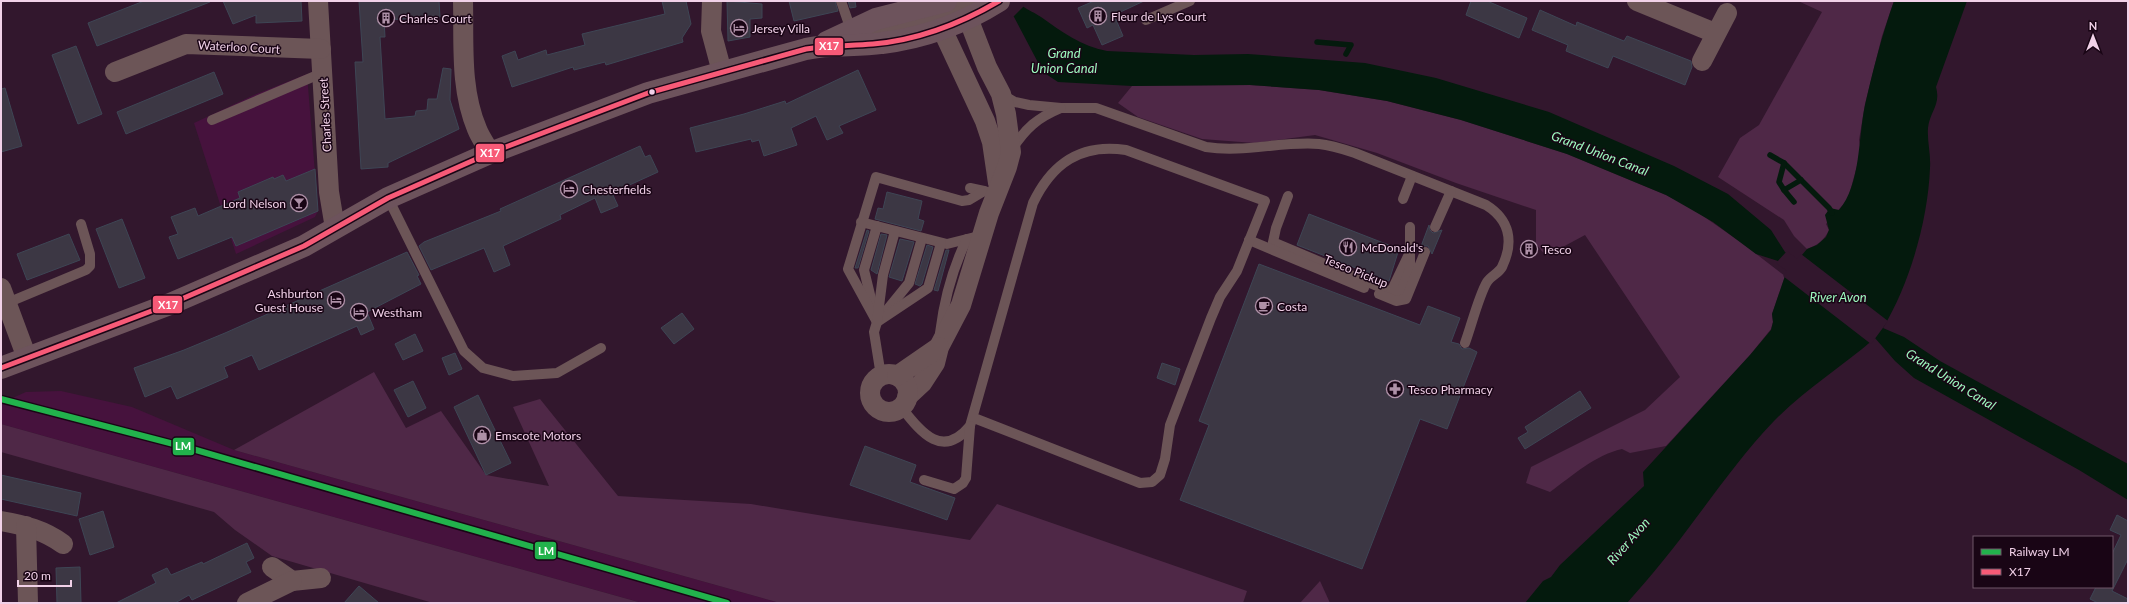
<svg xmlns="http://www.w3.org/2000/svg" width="2129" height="604" viewBox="0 0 2129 604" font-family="Lato,sans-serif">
	<rect width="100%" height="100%" fill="#32172d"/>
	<g fill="#46123d">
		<path d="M307,74L318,211L315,217L236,254L194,123L254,95Z"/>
		<path d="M61,391L132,407L234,450L780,603H642L1,424V403L26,392Z"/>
	</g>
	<g fill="#4f2847">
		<path d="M1798,1H1894L1882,36L1865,104L1859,140L1861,151L1848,199L1826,224L1829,230C1824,241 1817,245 1807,249L1794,236L1784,220L1718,177L1740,138L1759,125L1822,12Z"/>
		<path d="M1250,85L1319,90L1387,101L1461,120L1567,154L1666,195L1690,207L1742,243L1785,276L1772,314L1773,322L1771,329L1750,355L1666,446L1630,453L1622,449C1595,455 1572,476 1550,492L1526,483L1531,467L1645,410L1680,377L1585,235L1546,256L1536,244V210L1456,183L1377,153L1315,135L1254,143L1202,139L1138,117L1118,103L1132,86Z"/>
		<path d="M374,372L406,428L441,411L486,475L549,486L513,407L540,399L618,496L751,504L970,540L997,504L1247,591L1243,603H780L234,450Z"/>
		<path d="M1,424L642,603H433L272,556L235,530L214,512L1,452Z"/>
		<path d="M1320,581L1330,603H1300Z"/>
	</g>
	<path fill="#041a0d" d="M1002,1H1017C1024,9 1032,11 1041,17C1062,32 1081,46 1107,51L1194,55L1248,54L1365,63L1436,78L1549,112L1674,166L1728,194L1771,230L1785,252L1797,261L1807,249L1817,245L1826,237L1829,230L1825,215L1830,208L1839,210C1861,184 1858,138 1865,105C1873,70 1882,35 1894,1H1967L1936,87C1941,105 1930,111 1928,128C1927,141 1931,154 1930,168C1928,220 1910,283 1883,328L1904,337L1940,361L2128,464V500L2079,470L1914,378L1895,361L1875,338C1842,367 1805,389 1774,421C1745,451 1721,485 1696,518C1675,547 1651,576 1627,603H1525L1543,581L1551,577L1560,565L1644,486L1643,472L1750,355L1771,330L1773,322L1772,314L1785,276L1789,271L1778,261L1756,254L1713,222L1666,195L1567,154L1461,120L1387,101L1319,90L1250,85L1132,86L1058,82L1043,72L1014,17Z"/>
	<g fill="#32172d">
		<path d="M1000,1H1020L1024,6L1012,18Z"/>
		<path d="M1787,251L1797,259L1801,254L1888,321L1871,344L1783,276L1787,271L1776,263Z"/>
	</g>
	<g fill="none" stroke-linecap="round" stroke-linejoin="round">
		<g stroke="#041a0d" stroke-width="5.5">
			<path d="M1317,42L1351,45L1346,54"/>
			<path d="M1770,155L1784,163L1829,208L1832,213"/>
			<path d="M1784,163L1779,182L1784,190L1801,180"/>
			<path d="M1784,190L1794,202"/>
		</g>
	</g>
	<g fill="#3c3744" stroke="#3e4655">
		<path d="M144,1H209L210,2L97,46L88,23Z"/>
		<path d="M223,1H301L302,21L256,23V15L233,24Z"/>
		<path d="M359,1H439L440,17L384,20L385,37H380L385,119L415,116L416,111L427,110L428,99H437L443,68L451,69L450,100L459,129L388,163V167L361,169L355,62H363Z"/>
		<path d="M662,1H686L691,24L682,38L683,42L606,65L605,62L574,70L573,67L512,87L502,56L515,51L518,60L546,50L547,55L585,45L582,34L665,14Z"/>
		<path d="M727,1L762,4V18L750,19V37L728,41Z"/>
		<path d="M789,1H835L838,11L794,21Z"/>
		<path d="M848,1H855L856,7L850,8Z"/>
		<path d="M1094,1H1144L1114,15L1123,36L1102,45L1093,25L1087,28L1078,8Z"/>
		<path d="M1471,1H1487L1527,18L1519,38L1466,15Z"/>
		<path d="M1540,10L1576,26L1577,22L1624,41L1627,36L1691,61L1692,67L1685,85L1613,56L1608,68L1566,51L1568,45L1532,30Z"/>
		<path d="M76,46L102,114L78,124L52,55Z"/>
		<path d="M858,70L876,110L839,126L843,133L827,140L816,116L791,128L797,145L764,156L759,140L752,142L751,139L696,152L690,128L744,114L785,101L786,104Z"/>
		<path d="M214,72L223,94L126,134L117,112Z"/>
		<path d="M5,88L22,146L1,152V89Z"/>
		<path d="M640,146L645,157L650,155L658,172L612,193L618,206L601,213L595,198L560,215L561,219L503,246L510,265L494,272L484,248L431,270L419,246L424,242L501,211L500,209Z"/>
		<path d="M315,169L318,211L236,246L232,237L178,259L169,237L178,234L171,217L195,208L198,216L240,198L238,192L273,177L274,179L283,175L286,181Z"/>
		<path d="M887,192L922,201L918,219L924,221L921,231L875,219L878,208L883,209Z"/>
		<path d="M1309,214L1399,249L1389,281L1297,245Z"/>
		<path d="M122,219L145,278L119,288L96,229Z"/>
		<path d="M1429,225L1430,230L1433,233L1442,230L1432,254L1428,246H1424L1420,249Z"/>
		<path d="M867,230L869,231L858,268H855Z"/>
		<path d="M69,234L80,260L27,280L17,254Z"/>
		<path d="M881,234L887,235L877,274L871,270Z"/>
		<path d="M900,239L914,242L902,281L889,277Z"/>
		<path d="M927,245L933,247L922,284L920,286L915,284Z"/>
		<path d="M946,250H949L938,291L934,290Z"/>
		<path d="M407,252L419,275L417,276L421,284L367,312L374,329L361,335L357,326L259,370L252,355L224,367L228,377L177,399L171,386L145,397L134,368L184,350L225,333Z"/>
		<path d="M1259,264L1420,325L1428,306L1460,318L1451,342L1459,344L1462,349L1469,348L1477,352L1447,429L1420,419L1362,569L1180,500L1209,425L1199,421Z"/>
		<path d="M682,313L694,329L674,344L661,328Z"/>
		<path d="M415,334L423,351L403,360L395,344Z"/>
		<path d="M455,353L462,369L449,375L442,358Z"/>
		<path d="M1162,363L1180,369L1175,385L1157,378Z"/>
		<path d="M413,381L426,408L408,417L394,390Z"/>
		<path d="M1580,391L1591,408L1525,449L1518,438L1528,432L1525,427Z"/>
		<path d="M478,395L511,463L486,475L454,407Z"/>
		<path d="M865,446L916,465L910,482L955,498L947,520L850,485Z"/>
		<path d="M1,475L81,493L77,516L1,499Z"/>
		<path d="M103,511L114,547L90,555L79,519Z"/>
		<path d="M2117,515L2128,521V559L2112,591L2128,599V603H2098L2090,599L2096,587H2112V554L2121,535L2110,530Z"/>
		<path d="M247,543L254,558L246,562L251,572L192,600L189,595L175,603H116L156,583L152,575L167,568L171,575L202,562L203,564Z"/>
		<path d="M80,567L81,603H57L56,568Z"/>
		<path d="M359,586L379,603H344Z"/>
	</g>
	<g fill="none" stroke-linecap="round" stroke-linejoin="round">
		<g stroke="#6c5557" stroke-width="10">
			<path d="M841,1L851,30"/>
			<path d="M1146,20L1190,1"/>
			<path d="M1001,94L1015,102L1029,105L1061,108H1096L1206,147C1244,153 1281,141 1319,144C1331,145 1343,149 1355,153L1486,205C1510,220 1514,242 1502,267C1499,273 1491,276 1487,282C1479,295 1471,327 1465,343"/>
			<path d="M212,120L322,73"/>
			<path d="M1012,149C1026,128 1037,118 1061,108"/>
			<path d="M970,188L984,191"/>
			<path d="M1288,196L1276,228L1273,242L1391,292L1410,252"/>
			<path d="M388,198L464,351L483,368L513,376L557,373L601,348"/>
			<path d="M1403,199L1412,176"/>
			<path d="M861,222L947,244L983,235"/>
			<path d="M1435,227L1451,191"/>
			<path d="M1249,240L1364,288"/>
			<path d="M1391,292H1401L1410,269V227"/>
			<path d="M1379,294L1396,301L1406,299L1425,252"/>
			<path d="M7,303L86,270L90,266V254L81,224"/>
			<path d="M873,307L864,270L877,226"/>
			<path d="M883,315L909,283L922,238"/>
			<path d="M877,322L848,269L876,177L962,201L969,200L984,191L996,194"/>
			<path d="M877,322L928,288L941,243"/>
			<path d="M940,333C944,301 953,267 967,239"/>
			<path d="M881,376L874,332L877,322L883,275L895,231"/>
			<path d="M901,407C921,432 942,460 970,426L1033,203C1052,163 1081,143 1126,150L1265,201L1237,271L1220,297L1211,318L1170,425L1165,459L1160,475L1152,482L1140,483L974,418"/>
			<path d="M924,480L954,489L963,483L966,478L970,426"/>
		</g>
		<g stroke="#6c5557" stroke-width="20">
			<path d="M318,1L329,192L335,228"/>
			<path d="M463,1C464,44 460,89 477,129C480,137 486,145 490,153"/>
			<path d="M712,1L711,31L722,72"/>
			<path d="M968,1L950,16L942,29L985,121L992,142L998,183"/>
			<path d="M1637,1L1715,33"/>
			<path d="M861,30L906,25L950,16L968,18L987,67L1001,94L1006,114L1011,152L1007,167L989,213L961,305L939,347L935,363L922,383L907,397"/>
			<path d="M1702,61L1727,13"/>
			<path d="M115,72L186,44L321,49"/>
			<path d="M1,288L27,358"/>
			<circle cx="889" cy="393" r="19"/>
			<path d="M897,376L939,347"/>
			<path d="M1,521C24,525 44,530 63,544"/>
			<path d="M26,526L28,603"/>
			<path d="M272,567L292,581L321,578"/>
			<path d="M247,603L292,581"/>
		</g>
		<g stroke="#6d535c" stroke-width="22">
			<path d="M827,42L876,19L946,1"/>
			<path d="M1,368L170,304L304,246L388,198L490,153L648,93L806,49C831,43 857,47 882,43C924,38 964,23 999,1"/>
		</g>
		<g stroke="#190515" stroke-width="8">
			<path id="bus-1" d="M1,368L170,304L304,246L388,198L490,153L648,93L806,49C828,45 851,46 873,44C918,40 960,24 999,1"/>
		</g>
		<use href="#bus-1" stroke="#f75a77" stroke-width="5"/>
		<g stroke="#190515" stroke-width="9">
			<path id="rail-1" d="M1,399L189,448L727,603"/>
		</g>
		<use href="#rail-1" stroke="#22b24c" stroke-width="6"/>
	</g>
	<defs>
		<g id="building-ring" transform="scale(0.9)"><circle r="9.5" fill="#190515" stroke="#ae90a7" stroke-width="1.5"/><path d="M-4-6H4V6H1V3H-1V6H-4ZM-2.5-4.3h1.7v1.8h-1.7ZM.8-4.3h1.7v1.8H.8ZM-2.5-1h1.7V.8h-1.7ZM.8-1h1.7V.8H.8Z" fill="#ae90a7"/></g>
		<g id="hotel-ring" transform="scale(0.9)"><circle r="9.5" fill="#190515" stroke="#ae90a7" stroke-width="1.5"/><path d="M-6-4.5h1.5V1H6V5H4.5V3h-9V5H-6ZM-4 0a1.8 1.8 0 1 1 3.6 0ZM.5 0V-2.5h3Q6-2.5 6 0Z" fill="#ae90a7"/></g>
		<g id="bar-ring" transform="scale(0.9)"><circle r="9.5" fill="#190515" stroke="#ae90a7" stroke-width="1.5"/><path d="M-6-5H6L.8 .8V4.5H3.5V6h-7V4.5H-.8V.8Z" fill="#ae90a7"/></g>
		<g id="restaurant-ring" transform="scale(0.9)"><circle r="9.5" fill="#190515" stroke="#ae90a7" stroke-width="1.5"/><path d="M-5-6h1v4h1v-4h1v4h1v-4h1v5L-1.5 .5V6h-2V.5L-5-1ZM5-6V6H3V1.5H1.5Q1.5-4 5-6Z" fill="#ae90a7"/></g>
		<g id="cafe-ring" transform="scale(0.9)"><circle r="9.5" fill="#190515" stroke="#ae90a7" stroke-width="1.5"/><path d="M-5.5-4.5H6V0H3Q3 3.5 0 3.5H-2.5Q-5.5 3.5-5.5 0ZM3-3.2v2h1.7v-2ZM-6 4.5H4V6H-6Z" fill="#ae90a7"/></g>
		<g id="pharmacy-ring" transform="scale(0.9)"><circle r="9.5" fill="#190515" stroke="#ae90a7" stroke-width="1.5"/><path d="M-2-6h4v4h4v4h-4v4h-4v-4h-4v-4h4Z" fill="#ae90a7"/></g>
		<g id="shop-ring" transform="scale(0.9)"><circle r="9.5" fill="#190515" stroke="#ae90a7" stroke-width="1.5"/><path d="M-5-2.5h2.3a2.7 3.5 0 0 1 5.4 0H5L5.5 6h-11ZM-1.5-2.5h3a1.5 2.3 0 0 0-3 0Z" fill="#ae90a7"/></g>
	</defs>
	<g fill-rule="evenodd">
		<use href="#building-ring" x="1098" y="16"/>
		<use href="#building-ring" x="386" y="18"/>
		<use href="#hotel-ring" x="739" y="28"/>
		<use href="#hotel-ring" x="569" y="189"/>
		<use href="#bar-ring" x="299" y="203"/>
		<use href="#restaurant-ring" x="1348" y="247"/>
		<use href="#building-ring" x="1529" y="249"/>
		<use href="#hotel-ring" x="336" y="300"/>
		<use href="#cafe-ring" x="1264" y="306"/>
		<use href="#hotel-ring" x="359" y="312"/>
		<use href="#pharmacy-ring" x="1395" y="389"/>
		<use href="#shop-ring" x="482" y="435"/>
	</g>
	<circle fill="#f1d1e8" stroke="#190515" stroke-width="1.5" cx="652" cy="92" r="3.5"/>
	<g text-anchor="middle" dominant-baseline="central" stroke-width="3" stroke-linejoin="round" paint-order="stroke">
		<g font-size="12" fill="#f1d1e8" stroke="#190515" text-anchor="start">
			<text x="1111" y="16">Fleur de Lys Court</text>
			<text x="399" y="18">Charles Court</text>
			<text x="752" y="28">Jersey Villa</text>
			<text x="582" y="189">Chesterfields</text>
			<text x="286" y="203" text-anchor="end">Lord Nelson</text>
			<text x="1361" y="247">McDonald's</text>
			<text x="1542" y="249">Tesco</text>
			<text x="323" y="293" text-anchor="end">Ashburton<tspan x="323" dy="14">Guest House</tspan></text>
			<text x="1277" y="306">Costa</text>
			<text x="372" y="312">Westham</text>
			<text x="1408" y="389">Tesco Pharmacy</text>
			<text x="495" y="435">Emscote Motors</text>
		</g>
		<g font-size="12" fill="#f1d1e8" stroke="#190515">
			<text transform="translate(239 47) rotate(3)">Waterloo Court</text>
			<text transform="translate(325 115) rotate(-93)">Charles Street</text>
			<text transform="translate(1356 271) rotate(22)">Tesco Pickup</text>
		</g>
		<g font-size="13" font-style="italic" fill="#9dfabf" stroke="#190515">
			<text x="1064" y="53">Grand<tspan x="1064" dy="15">Union Canal</tspan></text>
			<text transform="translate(1600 153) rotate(21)">Grand Union Canal</text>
			<text x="1838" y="297">River Avon</text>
			<text transform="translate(1951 379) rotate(32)">Grand Union Canal</text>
			<text transform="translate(1628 541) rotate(-49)">River Avon</text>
		</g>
	</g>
	<g stroke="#190515" stroke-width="1.5">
		<rect x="814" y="37" width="30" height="19" rx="4" fill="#f75a77"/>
		<rect x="475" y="143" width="30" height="20" rx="4" fill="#f75a77"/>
		<rect x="152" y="295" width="31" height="19" rx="4" fill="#f75a77"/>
		<rect x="172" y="437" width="23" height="19" rx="4" fill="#22b24c"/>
		<rect x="534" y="541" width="23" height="19" rx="4" fill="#22b24c"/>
	</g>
	<g font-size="11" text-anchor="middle" font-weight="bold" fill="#fff">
		<text x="829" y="50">X17</text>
		<text x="490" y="157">X17</text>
		<text x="168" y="309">X17</text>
		<text x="183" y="450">LM</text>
		<text x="546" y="555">LM</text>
	</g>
	<rect width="2129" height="604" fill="none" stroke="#f1d1e8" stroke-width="4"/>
	<rect x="1973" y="536" width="140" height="52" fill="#190515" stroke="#6f5769"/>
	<rect x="1981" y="549" width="20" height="6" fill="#22b24c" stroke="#6f5769"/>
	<text x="2009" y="556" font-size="12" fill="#f1d1e8">Railway LM</text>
	<rect x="1981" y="569" width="20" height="6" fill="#f75a77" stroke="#6f5769"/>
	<text x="2009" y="576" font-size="12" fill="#f1d1e8">X17</text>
	<g transform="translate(2093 36)" stroke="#190515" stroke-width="3" paint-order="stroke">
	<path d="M0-3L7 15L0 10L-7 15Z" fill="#f1d1e8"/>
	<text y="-6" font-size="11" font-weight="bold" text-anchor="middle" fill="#f1d1e8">N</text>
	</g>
	<path d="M18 580v6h53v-6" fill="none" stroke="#f1d1e8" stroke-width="2"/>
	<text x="24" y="580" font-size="12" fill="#f1d1e8" stroke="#190515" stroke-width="3" paint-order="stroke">20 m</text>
</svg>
